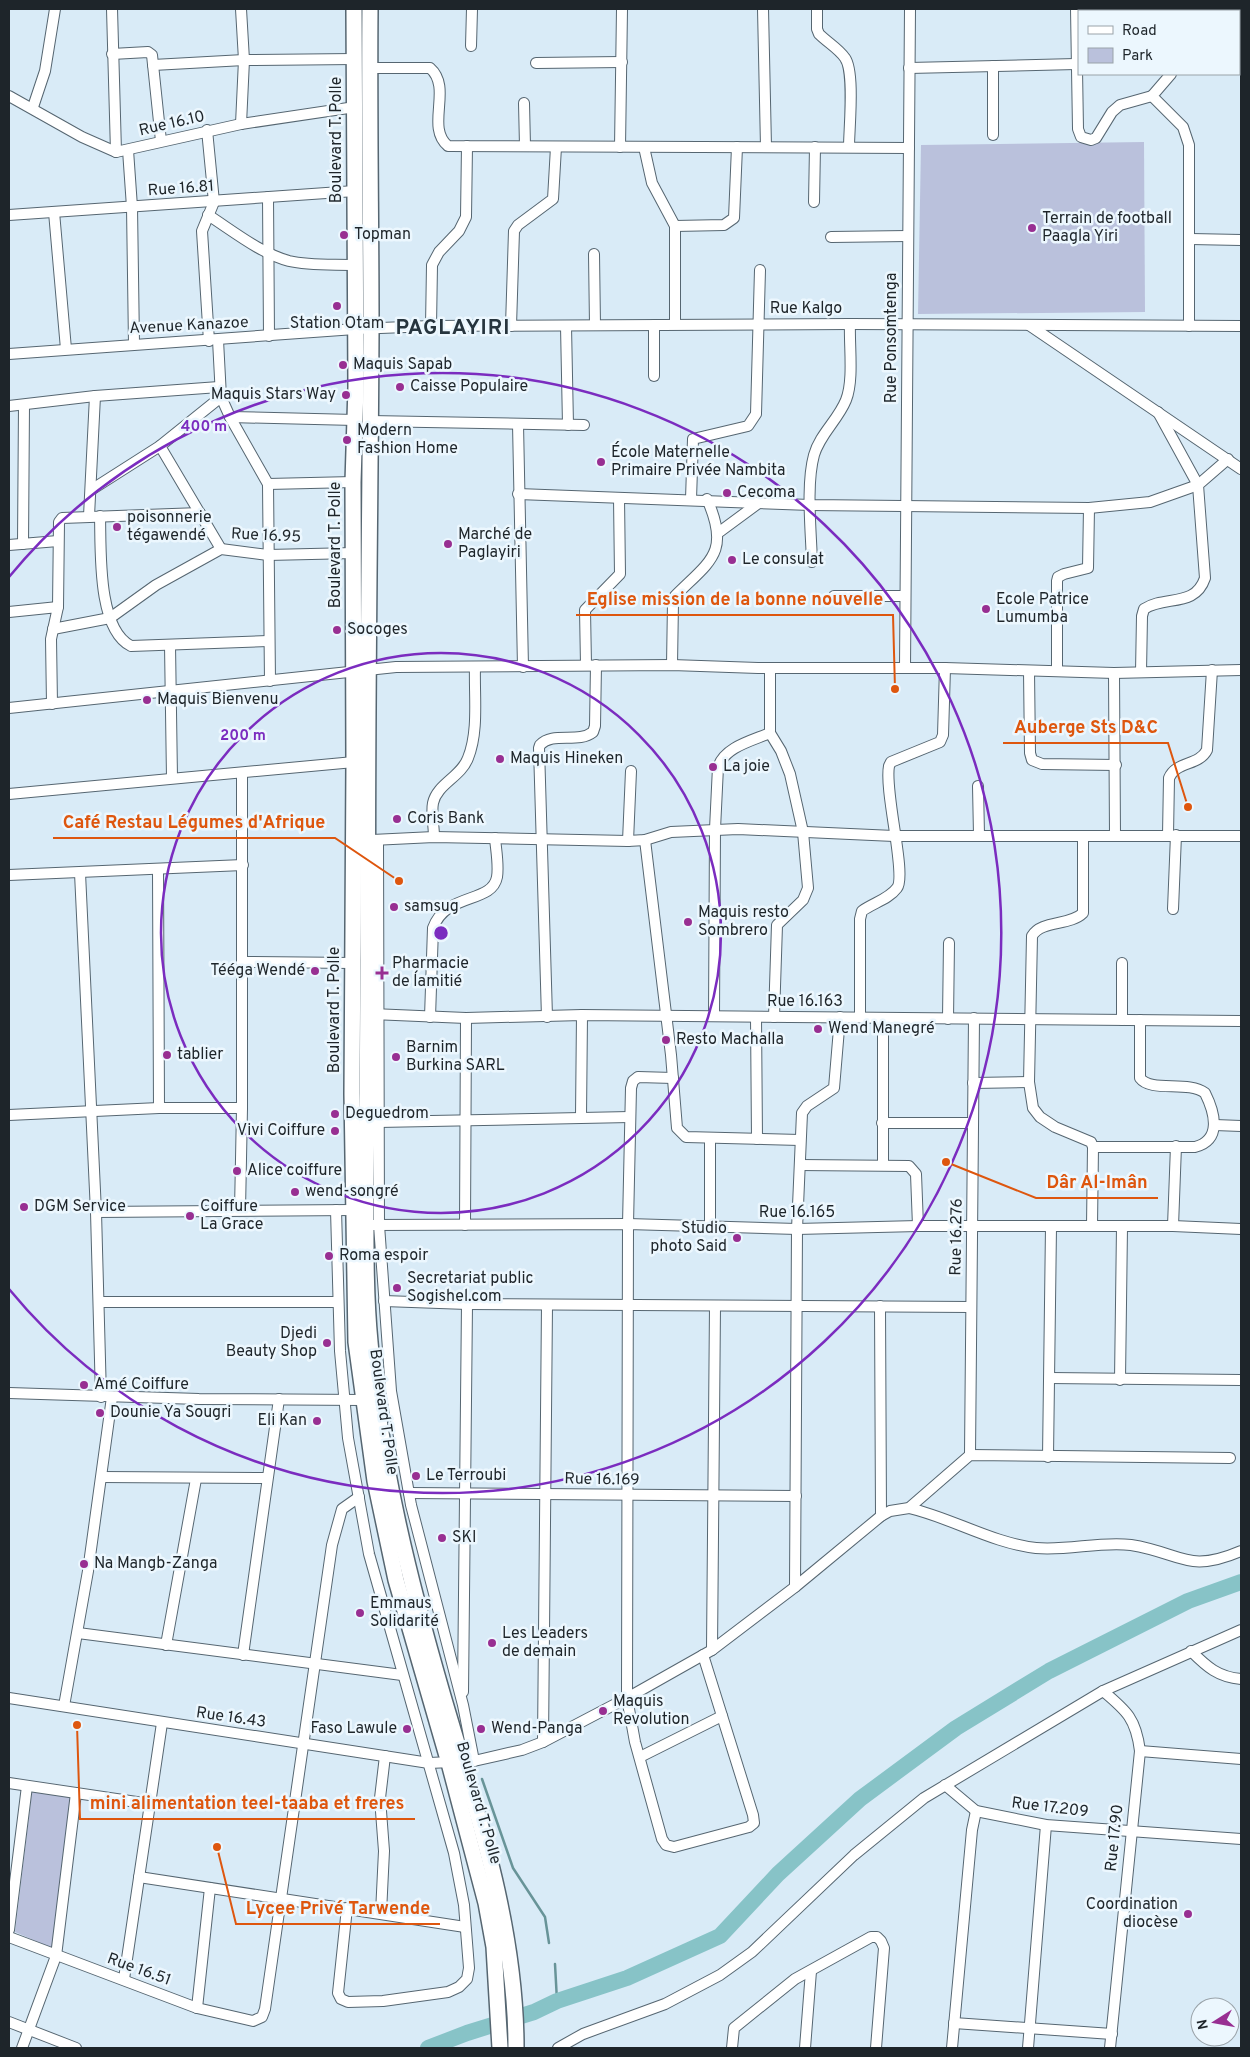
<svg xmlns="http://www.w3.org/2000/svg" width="1250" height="2057" viewBox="0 0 1250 2057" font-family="Overpass,sans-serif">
	<rect width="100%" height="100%" fill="#d9ebf7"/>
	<g fill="#bac1dc">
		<path d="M1144,142L1145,312L918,314L921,145Z"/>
		<path d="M32,1792L71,1797L52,1948L15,1932Z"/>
	</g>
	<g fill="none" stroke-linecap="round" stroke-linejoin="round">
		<g stroke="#689498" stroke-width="2.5">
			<path d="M482,1779L513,1868L545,1917L549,1943"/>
			<path d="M555,1964L557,2001"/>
		</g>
		<path stroke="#87c3c7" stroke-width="16" d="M428,2048L467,2033L534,2012L557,2001L627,1978L720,1936L778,1874L860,1799L956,1728L1049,1671L1188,1601L1241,1582"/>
		<g stroke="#566671" stroke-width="12">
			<g id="minor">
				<path d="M112,9L116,152"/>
				<path d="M241,9L244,60L241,124"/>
				<path d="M763,9L766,147"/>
				<path d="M817,9V29L819,34C827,42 839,49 845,58C855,72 849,129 849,147"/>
				<path d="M1076,9L1078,129L1081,137L1091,140L1096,138L1112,112L1120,105L1152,96"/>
				<path d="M1221,11L1223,9"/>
				<path d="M471,46L472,9"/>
				<path d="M112,54L148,52L152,55L161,141"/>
				<path d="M536,63L622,62"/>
				<path d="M153,65L244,60L355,59"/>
				<path d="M370,68H430C453,88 425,127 448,146L909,148"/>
				<path d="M909,68L1076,64"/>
				<path d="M1171,74L1152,96L1183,127L1189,145V326"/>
				<path d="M9,96L82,137L116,152L241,124L355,107"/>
				<path d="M524,103L525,146"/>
				<path d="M33,107L45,71L55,9"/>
				<path d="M207,130L214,202L202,231L209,341"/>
				<path d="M993,135V66"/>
				<path d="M620,147L622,9"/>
				<path d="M644,147L652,183L675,226V324"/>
				<path d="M128,150L132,207L134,344"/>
				<path d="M268,197L269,336"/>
				<path d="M814,202L815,147"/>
				<path d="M54,212L66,349"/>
				<path d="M9,215L355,191"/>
				<path d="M208,215C233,231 260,253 289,261C310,266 334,264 355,265"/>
				<path d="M675,226L724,225L734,218L737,147"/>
				<path d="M831,237L908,236"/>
				<path d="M1191,239L1241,240"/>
				<path d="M594,254L595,325"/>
				<path d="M1029,325L1241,469"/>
				<path d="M431,326L432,265L439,252L459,231L466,217L467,146"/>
				<path d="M511,326L514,231L518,225L553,199L556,147"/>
				<path d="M566,326L568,425"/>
				<path d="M218,340L221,397L230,417L268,484L270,681"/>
				<path d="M9,354L355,329L431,326L850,324L1241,326"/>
				<path d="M654,376V325"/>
				<path d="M9,406L95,396L219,387"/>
				<path d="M230,417L355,420"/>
				<path d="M370,421L584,425"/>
				<path d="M518,424L523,667"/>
				<path d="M160,446L221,549"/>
				<path d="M268,484L353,482"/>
				<path d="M91,490L160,446L221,397"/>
				<path d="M518,494L810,505L1089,508L1150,502L1198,485L1158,412"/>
				<path d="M691,499L693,439L748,426L756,414L760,270"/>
				<path d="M89,516L95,396"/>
				<path d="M100,516C101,549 97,629 131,646L268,641"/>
				<path d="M718,533L760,502"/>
				<path d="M23,544L24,405"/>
				<path d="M9,545L58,541"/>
				<path d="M812,562C811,531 806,484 814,455C820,434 838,420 846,400C854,380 849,345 850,324"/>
				<path d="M834,596H904"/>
				<path d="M58,607L59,522L62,518L200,513"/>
				<path d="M9,612L58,607L51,639L52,704"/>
				<path d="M53,629L110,618L156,585L221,549L268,555L354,553"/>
				<path d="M170,645L172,778"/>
				<path d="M586,665L585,610L620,574L619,498"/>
				<path d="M672,665L673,602L675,596C710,561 731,553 707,499"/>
				<path d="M770,668V733L781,751L790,774L803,832L808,888L803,900L777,925L774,1017"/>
				<path d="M905,668L910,9"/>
				<path d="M1029,671L1030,753L1032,760L1042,764L1116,765"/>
				<path d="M1057,671V581L1058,577L1064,574L1088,568L1089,508"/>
				<path d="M1141,672L1142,616L1144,609C1165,595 1195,608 1205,578L1198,485L1228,459"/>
				<path d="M1114,673L1115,835"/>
				<path d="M9,708L396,667L672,665L758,668H945L1114,673L1241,670"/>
				<path d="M978,786L979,835"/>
				<path d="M9,794L354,762"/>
				<path d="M1168,835L1169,778C1176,761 1199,766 1207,750L1212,670"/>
				<path d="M1083,836V913C1070,926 1041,920 1032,936L1029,1082L1033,1108L1040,1117L1055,1127L1091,1142L1093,1147L1092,1226"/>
				<path d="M434,837C434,826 431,813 433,803C437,784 461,777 468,758C479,731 474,695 475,667"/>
				<path d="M372,840L434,837L628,841L645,840L671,832L738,829L894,836H1241"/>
				<path d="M378,840L379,1225L391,1391L411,1505L463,1705L474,1761"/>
				<path d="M645,840L671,1055L677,1128L686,1137L800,1140"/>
				<path d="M628,841L631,771"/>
				<path d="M158,870L159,1108"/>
				<path d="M80,873L96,1212L101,1397"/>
				<path d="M9,875L243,865"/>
				<path d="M1173,909L1176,835"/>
				<path d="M243,962L353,963"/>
				<path d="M372,1014L466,1018L582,1015L1241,1021"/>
				<path d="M714,1016L715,829L718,767C725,747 751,741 770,733"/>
				<path d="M430,1017L433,928C446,892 492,904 497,877C499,865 496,850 495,838"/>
				<path d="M547,1017L539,748L540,745C553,731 578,744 593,732L595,726L596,665"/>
				<path d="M756,1017L757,1139"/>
				<path d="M860,1017V919L862,911C873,903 889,899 897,888C907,875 884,792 889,766L891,762L940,742L943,735L945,668"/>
				<path d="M948,1019L949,943"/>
				<path d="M1122,1020V963"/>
				<path d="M673,1078L638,1077L633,1081L631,1088L628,1224L627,1698L635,1742L662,1839L666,1845L674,1847L749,1827L754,1823L753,1815L703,1655"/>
				<path d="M973,1083L1029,1082"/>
				<path d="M9,1115L159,1108H242"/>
				<path d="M581,1117L582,1015"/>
				<path d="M378,1122L630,1117"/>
				<path d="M882,1123H973"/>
				<path d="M1215,1125L1241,1126"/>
				<path d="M710,1139V1226"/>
				<path d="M1093,1147H1195C1222,1140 1215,1113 1205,1093C1188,1080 1151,1093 1140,1078V1020"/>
				<path d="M883,1164V1019"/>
				<path d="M800,1165L909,1166L916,1174L918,1226"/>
				<path d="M240,1210L242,1108V774"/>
				<path d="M336,1210L340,1351L348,1438L369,1554L454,1853L464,1905L469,1968L467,1979L459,1987L448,1992L383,2001L348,2002L341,1999L338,1993L347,1908"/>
				<path d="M96,1212L353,1210"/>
				<path d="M372,1225L628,1224L797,1229L918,1226H1173L1241,1229"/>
				<path d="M465,1225L466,1018"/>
				<path d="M1173,1226L1176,1146"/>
				<path d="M384,1301L467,1304L971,1307"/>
				<path d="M99,1302H338"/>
				<path d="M880,1306L881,1516"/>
				<path d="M1050,1378L1241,1380"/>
				<path d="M1120,1380L1122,1227"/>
				<path d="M9,1393L199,1399L362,1400"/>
				<path d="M970,1455L974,1018"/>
				<path d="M1048,1457L1051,1227"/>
				<path d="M102,1477L267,1478"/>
				<path d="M409,1493L796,1496"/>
				<path d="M909,1508C952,1518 992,1543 1036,1548C1068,1551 1100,1541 1131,1545C1182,1553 1187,1574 1241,1551"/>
				<path d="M795,1587L797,1229L802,1113L807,1106L834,1088L840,1017"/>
				<path d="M78,1633L402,1675"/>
				<path d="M166,1645L196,1479"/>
				<path d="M712,1650L715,1306"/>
				<path d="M1191,1651C1207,1667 1218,1677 1241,1679"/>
				<path d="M243,1655L279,1399"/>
				<path d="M1103,1691C1127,1711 1136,1719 1140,1751L1110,2048"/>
				<path d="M463,1692L467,1304"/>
				<path d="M9,1698L429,1763L474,1761L522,1750L543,1742L627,1698L712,1650L795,1587L881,1516L890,1511L909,1508L970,1455L1230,1458"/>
				<path d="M64,1706L88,1571L112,1397"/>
				<path d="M543,1742L547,1305"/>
				<path d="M1140,1751L1241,1759"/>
				<path d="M640,1757L722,1716"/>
				<path d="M9,1783L150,1804"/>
				<path d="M945,1785L976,1811L1046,1825L1241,1839"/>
				<path d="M139,1877L465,1927"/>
				<path d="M381,1913L384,1851L380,1798L385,1756"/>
				<path d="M9,1930L27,1786"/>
				<path d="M9,1937L197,2008L253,2021L262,2017L265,2009L332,1545L342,1509L359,1497"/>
				<path d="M124,1979L162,1723"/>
				<path d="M197,2008L210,1888"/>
				<path d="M9,2022L76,2048"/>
				<path d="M954,2023L1112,2034"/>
				<path d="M22,2048L56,1956L76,1793"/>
				<path d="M558,2048L583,2034L665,2004L720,1975L752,1952L854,1855L924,1798L1103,1691L1241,1630"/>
				<path d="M732,2048L734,2028L795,1979L871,1937H877L881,1941L884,1948L876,2048"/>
				<path d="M805,2048L811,1971"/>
				<path d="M952,2048L972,1830L976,1811"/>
				<path d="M1028,2048L1046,1825"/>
			</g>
		</g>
		<g stroke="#566671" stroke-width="18">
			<g id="highway">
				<path d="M354,9L356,387L353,482L354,762L352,1094L356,1342L375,1481L396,1580L449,1763L486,1903L494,1947L500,2048"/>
				<path d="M370,9C369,116 371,222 371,329C370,539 366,750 368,960C368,1036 367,1111 366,1187C366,1239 365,1290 370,1342C380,1463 409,1579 443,1696C477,1812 516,1926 516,2048"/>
			</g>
		</g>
		<use href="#minor" stroke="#fff" stroke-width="10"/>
		<use href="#highway" stroke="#fff" stroke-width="15"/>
	</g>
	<g fill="none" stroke="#7b2cbf" stroke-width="2.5">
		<circle cx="441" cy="933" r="280"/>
		<path d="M9 577A560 560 0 1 1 9 1289"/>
	</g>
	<g fill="#982f92" stroke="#ecf7fe" stroke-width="2">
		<circle cx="1032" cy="228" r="5"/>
		<circle cx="344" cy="235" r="5"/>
		<circle cx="337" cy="306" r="5"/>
		<circle cx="343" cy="365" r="5"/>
		<circle cx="400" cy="387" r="5"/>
		<circle cx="346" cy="395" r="5"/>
		<circle cx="347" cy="440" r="5"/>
		<circle cx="601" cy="462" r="5"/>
		<circle cx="727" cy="493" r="5"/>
		<circle cx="117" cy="527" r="5"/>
		<circle cx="448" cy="544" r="5"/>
		<circle cx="732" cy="560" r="5"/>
		<circle cx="986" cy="609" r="5"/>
		<circle cx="337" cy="630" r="5"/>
		<circle cx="147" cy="700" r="5"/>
		<circle cx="500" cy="759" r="5"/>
		<circle cx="713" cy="767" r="5"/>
		<circle cx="397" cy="819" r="5"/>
		<circle cx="394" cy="907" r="5"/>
		<circle cx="688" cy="922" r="5"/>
		<circle cx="315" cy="971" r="5"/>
		<path d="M379.5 965.5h5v5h5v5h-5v5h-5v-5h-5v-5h5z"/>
		<circle cx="818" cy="1029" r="5"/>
		<circle cx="666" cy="1040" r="5"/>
		<circle cx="167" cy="1055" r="5"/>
		<circle cx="396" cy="1057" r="5"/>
		<circle cx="335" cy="1114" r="5"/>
		<circle cx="335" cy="1131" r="5"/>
		<circle cx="237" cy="1171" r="5"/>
		<circle cx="295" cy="1192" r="5"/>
		<circle cx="24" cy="1207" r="5"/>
		<circle cx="190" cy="1216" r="5"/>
		<circle cx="737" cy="1238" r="5"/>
		<circle cx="329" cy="1256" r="5"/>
		<circle cx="397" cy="1288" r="5"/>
		<circle cx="327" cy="1343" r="5"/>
		<circle cx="84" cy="1385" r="5"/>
		<circle cx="100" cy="1413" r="5"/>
		<circle cx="317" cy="1421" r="5"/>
		<circle cx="416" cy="1476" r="5"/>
		<circle cx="442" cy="1538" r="5"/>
		<circle cx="84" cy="1564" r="5"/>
		<circle cx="360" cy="1613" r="5"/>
		<circle cx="492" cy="1643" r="5"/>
		<circle cx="603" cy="1711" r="5"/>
		<circle cx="407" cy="1729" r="5"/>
		<circle cx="481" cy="1729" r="5"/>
		<circle cx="1188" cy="1914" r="5"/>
	</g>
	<g text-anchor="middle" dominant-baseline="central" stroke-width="5" stroke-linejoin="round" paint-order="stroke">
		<g font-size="16" fill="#1e252a" stroke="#ecf7fe">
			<text transform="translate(172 124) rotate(-13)">Rue 16.10</text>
			<text transform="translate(337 140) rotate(-90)">Boulevard T. Polle</text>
			<text transform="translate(181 189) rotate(-4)">Rue 16.81</text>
			<text x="806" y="309">Rue Kalgo</text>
			<text transform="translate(189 326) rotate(-3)">Avenue Kanazoe</text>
			<text transform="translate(892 338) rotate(-90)">Rue Ponsomtenga</text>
			<text transform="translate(266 536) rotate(3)">Rue 16.95</text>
			<text transform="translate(336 545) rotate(-90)">Boulevard T. Polle</text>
			<text x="805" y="1002">Rue 16.163</text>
			<text transform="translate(335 1010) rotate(-90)">Boulevard T. Polle</text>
			<text x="797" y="1213">Rue 16.165</text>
			<text transform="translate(957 1237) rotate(-89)">Rue 16.276</text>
			<text transform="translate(383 1412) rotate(82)">Boulevard T. Polle</text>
			<text transform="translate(602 1480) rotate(1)">Rue 16.169</text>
			<text transform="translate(231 1718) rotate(8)">Rue 16.43</text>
			<text transform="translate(478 1803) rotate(74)">Boulevard T. Polle</text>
			<text transform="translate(1050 1808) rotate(7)">Rue 17.209</text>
			<text transform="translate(1115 1838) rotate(-84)">Rue 17.90</text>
			<text transform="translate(139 1970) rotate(20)">Rue 16.51</text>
		</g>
		<g font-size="16" fill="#1e252a" stroke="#ecf7fe" text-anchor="start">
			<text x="1042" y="219">Terrain de football<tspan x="1042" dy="18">Paagla Yiri</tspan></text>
			<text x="354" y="235">Topman</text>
			<text x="337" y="324" text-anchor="middle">Station Otam</text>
			<text x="353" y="365">Maquis Sapab</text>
			<text x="410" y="387">Caisse Populaire</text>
			<text x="336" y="395" text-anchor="end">Maquis Stars Way</text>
			<text x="357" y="431">Modern<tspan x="357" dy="18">Fashion Home</tspan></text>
			<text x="611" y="453">École Maternelle<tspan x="611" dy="18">Primaire Privée Nambita</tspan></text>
			<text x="737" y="493">Cecoma</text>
			<text x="127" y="518">poisonnerie<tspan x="127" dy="18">tégawendé</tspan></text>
			<text x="458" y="535">Marché de<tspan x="458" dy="18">Paglayiri</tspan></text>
			<text x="742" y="560">Le consulat</text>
			<text x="996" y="600">Ecole Patrice<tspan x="996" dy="18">Lumumba</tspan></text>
			<text x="347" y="630">Socoges</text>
			<text x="157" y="700">Maquis Bienvenu</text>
			<text x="510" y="759">Maquis Hineken</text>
			<text x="723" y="767">La joie</text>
			<text x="407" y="819">Coris Bank</text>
			<text x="404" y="907">samsug</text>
			<text x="698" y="913">Maquis resto<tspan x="698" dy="18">Sombrero</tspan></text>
			<text x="392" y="964">Pharmacie<tspan x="392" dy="18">de l´amitié</tspan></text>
			<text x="305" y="971" text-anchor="end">Tééga Wendé</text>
			<text x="828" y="1029">Wend Manegré</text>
			<text x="676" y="1040">Resto Machalla</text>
			<text x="406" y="1048">Barnim<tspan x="406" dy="18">Burkina SARL</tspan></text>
			<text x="177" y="1055">tablier</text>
			<text x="345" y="1114">Deguedrom</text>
			<text x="325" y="1131" text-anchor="end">Vivi Coiffure</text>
			<text x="247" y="1171">Alice coiffure</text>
			<text x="305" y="1192">wend-songré</text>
			<text x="34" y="1207">DGM Service</text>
			<text x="200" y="1207">Coiffure<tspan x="200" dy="18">La Grace</tspan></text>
			<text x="727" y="1229" text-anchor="end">Studio<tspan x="727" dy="18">photo Said</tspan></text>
			<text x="339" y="1256">Roma espoir</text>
			<text x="407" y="1279">Secretariat public<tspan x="407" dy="18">Sogishel.com</tspan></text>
			<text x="317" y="1334" text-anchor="end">Djedi<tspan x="317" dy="18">Beauty Shop</tspan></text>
			<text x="94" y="1385">Amé Coiffure</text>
			<text x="110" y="1413">Dounie Ya Sougri</text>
			<text x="307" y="1421" text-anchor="end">Eli Kan</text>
			<text x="426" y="1476">Le Terroubi</text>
			<text x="452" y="1538">SKI</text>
			<text x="94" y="1564">Na Mangb-Zanga</text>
			<text x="370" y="1604">Emmaus<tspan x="370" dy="18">Solidarité</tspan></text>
			<text x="502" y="1634">Les Leaders<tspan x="502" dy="18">de demain</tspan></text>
			<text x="613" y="1702">Maquis<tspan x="613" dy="18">Revolution</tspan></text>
			<text x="397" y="1729" text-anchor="end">Faso Lawule</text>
			<text x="491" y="1729">Wend-Panga</text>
			<text x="1178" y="1905" text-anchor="end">Coordination<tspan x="1178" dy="18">diocèse</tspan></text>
		</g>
		<g font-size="21" font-weight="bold" letter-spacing="1" fill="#27353e" stroke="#ecf7fe">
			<text x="453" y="328">PAGLAYIRI</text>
		</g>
	</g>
	<circle cx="441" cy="933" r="8" fill="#7b2cbf" stroke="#ecf7fe" stroke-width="2.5"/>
	<g font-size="15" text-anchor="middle" font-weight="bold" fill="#7b2cbf" stroke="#ecf7fe" stroke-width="5" stroke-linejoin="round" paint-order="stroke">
		<text x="204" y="431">400 m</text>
		<text x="243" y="740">200 m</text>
	</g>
	<path fill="none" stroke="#de560e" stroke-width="2" d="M895 689L893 615H576M1188 807L1168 743H1003M399 881L335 838H53M946 1162L1036 1198H1158M77 1725L80 1819H415M217 1847L236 1924H440"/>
	<g fill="#de560e" stroke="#ecf7fe" stroke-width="2">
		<circle cx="895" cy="689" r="5"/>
		<circle cx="1188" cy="807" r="5"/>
		<circle cx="399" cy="881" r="5"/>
		<circle cx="946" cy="1162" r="5"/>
		<circle cx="77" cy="1725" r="5"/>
		<circle cx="217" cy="1847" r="5"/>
	</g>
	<g font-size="18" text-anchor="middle" font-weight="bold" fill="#de560e" stroke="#ecf7fe" stroke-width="5" stroke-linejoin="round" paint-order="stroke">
		<text x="735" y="605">Eglise mission de la bonne nouvelle</text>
		<text x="1086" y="733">Auberge Sts D&amp;C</text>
		<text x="194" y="828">Café Restau Légumes d'Afrique</text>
		<text x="1097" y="1188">Dâr Al-Imân</text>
		<text x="247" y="1809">mini alimentation teel-taaba et freres</text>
		<text x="338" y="1914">Lycee Privé Tarwende</text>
	</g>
	<rect width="1250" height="2057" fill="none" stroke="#1e252a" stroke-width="20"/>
	<rect x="1078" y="10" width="162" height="65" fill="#ecf7fe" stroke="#9aa3a9"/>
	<rect x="1088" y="26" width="25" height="8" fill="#ffffff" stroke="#9aa3a9"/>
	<text x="1122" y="35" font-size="15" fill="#1e252a">Road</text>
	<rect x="1088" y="48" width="25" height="15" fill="#bac1dc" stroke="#9aa3a9"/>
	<text x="1122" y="60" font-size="15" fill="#1e252a">Park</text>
	<g transform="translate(1215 2022) rotate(259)"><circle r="24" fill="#ecf7fe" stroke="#9aa3a9"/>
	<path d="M0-4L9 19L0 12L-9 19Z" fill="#982f92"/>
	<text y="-8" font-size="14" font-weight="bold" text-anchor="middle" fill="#1e252a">N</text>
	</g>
</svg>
